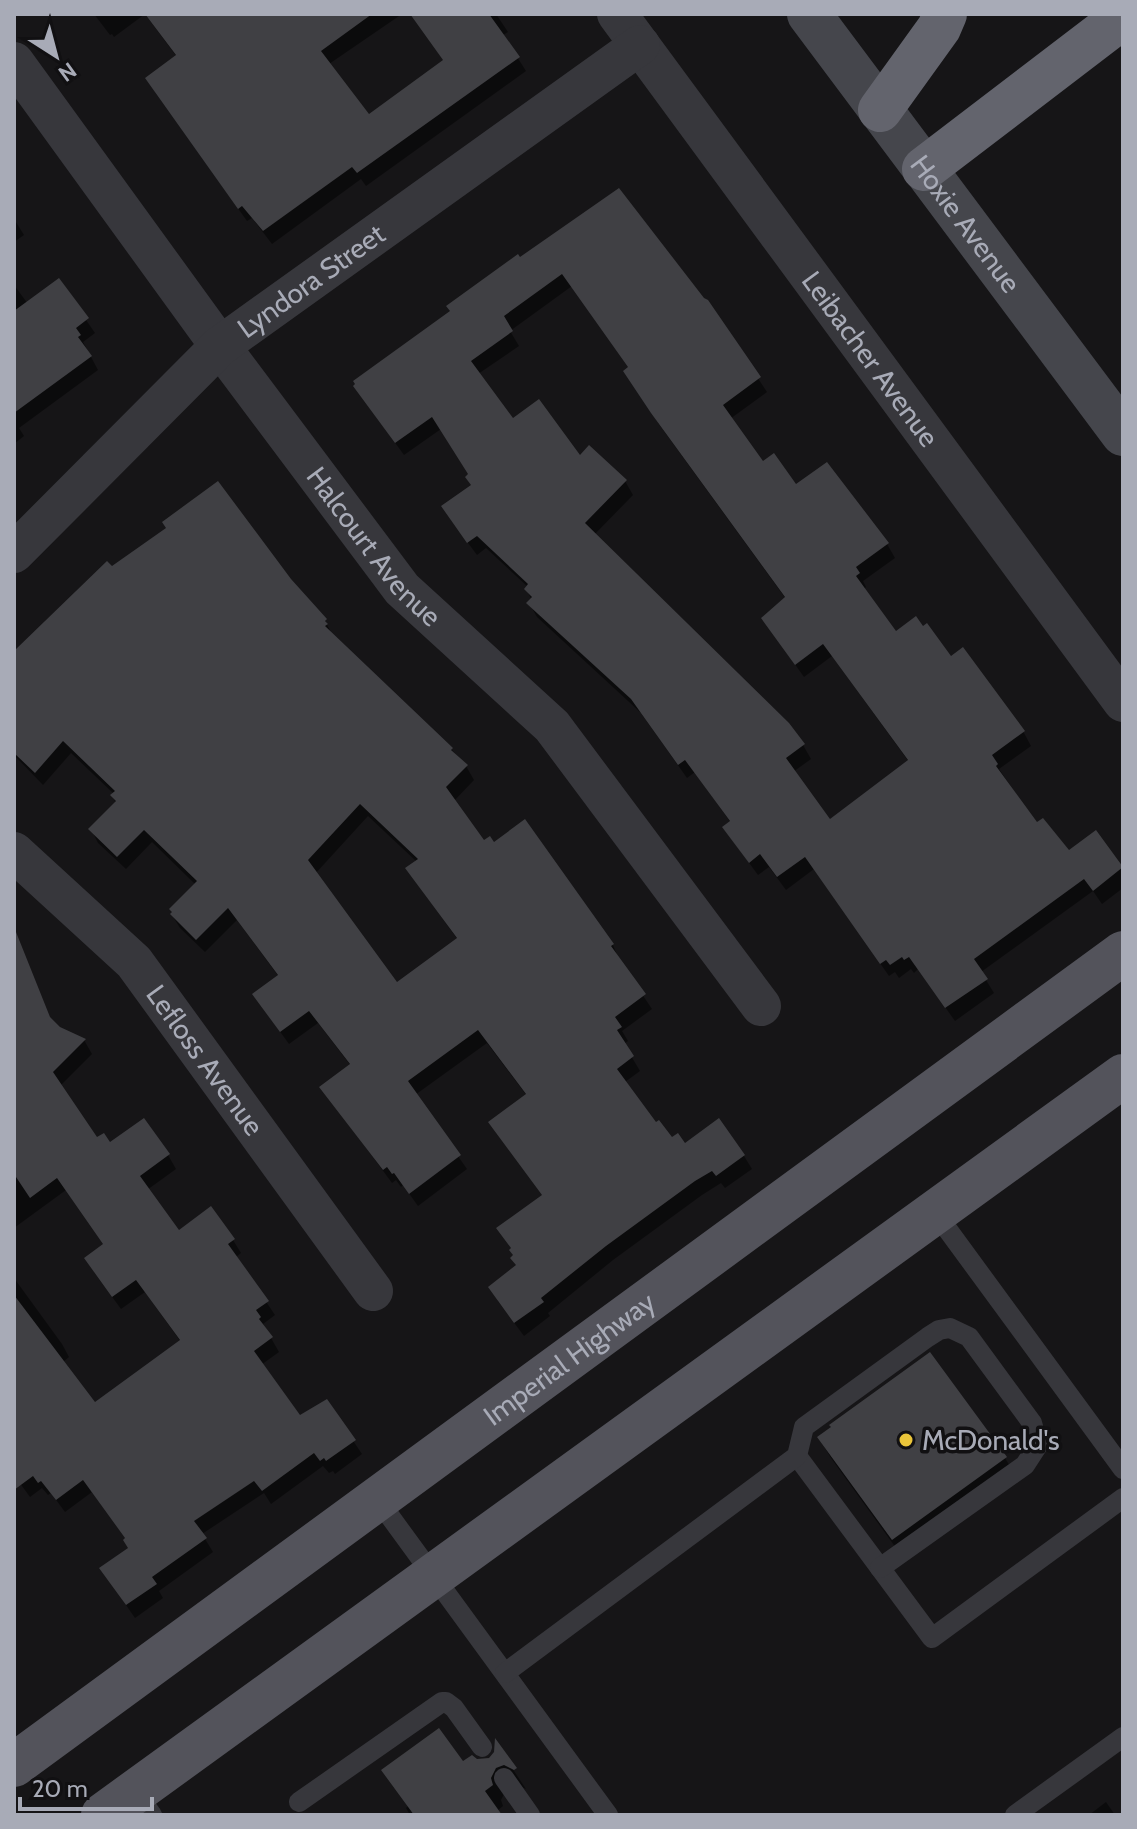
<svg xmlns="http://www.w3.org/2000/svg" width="1137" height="1829" viewBox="0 0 1137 1829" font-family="Cabin,sans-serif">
	<rect width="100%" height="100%" fill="#161517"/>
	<g fill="#0007" fill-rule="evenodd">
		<path d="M94,14H402L329,64L368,117L445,62L410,14H496L508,32L503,35L526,71L366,186L361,179L272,244L252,218L247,221L155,92L177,57L145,14L114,37L112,34L110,35Z"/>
		<path d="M14,219L24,235L14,242Z"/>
		<path d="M518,257L707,301L767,392L730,419L763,464L887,544L895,558L863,581L866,587L864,589L896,633L951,659L962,650L1024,733L1031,746L999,769L1037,825L1068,853L1096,833L1123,870V888L1102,904L1093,891L981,972L994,993L955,1021L918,969L914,973L911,969L899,978L895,972L889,976L814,869L786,890L769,867L758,875L733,841L731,823L695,772L687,778L641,713L537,617L529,603L532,600L526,589L528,587L486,548L477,555L451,520L473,486L470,475L441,429L404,455L364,400L452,312ZM572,286L630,368L633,385L661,427L786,599L772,632L804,677L832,656L909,762L829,822L793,772L811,759L803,745L594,535L633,495L625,481L512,421L478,374L519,346L510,331Z"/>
		<path d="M59,281L95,333L83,342L98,370L19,428L24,436L14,444V285L28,304Z"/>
		<path d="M112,569L290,580L325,620L332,635L451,749L466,766L474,780L454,801L484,842L494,844L525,822L613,945L619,960L652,1009L622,1031L628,1041L624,1044L640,1071L625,1082L656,1125L672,1140L684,1145L744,1156L752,1169L725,1188L721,1183L702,1195L613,1260L548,1313L550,1316L524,1336L498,1301L518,1266L543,1196L527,1096L487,1043L415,1095L467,1169L418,1206L403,1185L401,1187L396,1180L392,1183L322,1088L351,1066L318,1023L289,1044L263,1008L279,977L237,920L205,952L180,928L172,915L196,885L152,842L126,869L98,843L91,829L116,803L112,796L114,794L71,753L43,785L14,755V654ZM368,816L417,862L416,882L458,940L397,984L315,874Z"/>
		<path d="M14,975L38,997L51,1021L58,1028L84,1040L92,1054L60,1086L96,1139L109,1145L168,1155L176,1169L147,1190L178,1233L233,1240L241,1253L236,1257L275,1315L263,1324L279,1352L261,1365L299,1418L327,1402L362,1454L335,1474L333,1471L329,1473L323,1466L271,1504L264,1493L202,1534L213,1552L159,1591L163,1598L135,1618L110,1582L130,1549L127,1540L92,1492L65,1512L51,1493L48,1495L42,1488L30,1497L14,1475V1278L62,1344L69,1357L63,1362L94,1405L181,1342L145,1292L121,1309L94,1272L105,1245L66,1190L14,1228Z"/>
		<path d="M930,1354L1005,1458L1017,1478L904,1559L831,1458L819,1438Z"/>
		<path d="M496,1744L526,1789L516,1784L507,1788L501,1800L503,1806L497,1811L500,1815H410L406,1808L409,1805L397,1788H394L384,1771L490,1760L496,1752Z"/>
		<path d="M1106,1802L1115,1815H1089Z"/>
	</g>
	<g fill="#404044" fill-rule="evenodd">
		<path d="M145,14H372L321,51L369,114L443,60L410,14H489L520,57L357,173L352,167L263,231L242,206L238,209L145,78L176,55Z"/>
		<path d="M619,188L704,298L708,300L761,377L723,405L763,461L774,453L796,484L827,462L889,543L856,567L860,573L856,576L896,631L916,616L923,626L927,623L951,656L963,647L1025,731L992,755L998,764L996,766L1037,822L1043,818L1069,850L1096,830L1123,867L1093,891L1084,879L974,959L988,979L945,1008L909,957L904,960L902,957L890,965L886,960L880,964L805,857L777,877L760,854L749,863L722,827L730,821L685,760L678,765L631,699L526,603L532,597L524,589L528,584L477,536L467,543L441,506L471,485L465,477L468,474L432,417L395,443L353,386L355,384L353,381L450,311L446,306L518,254L520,257ZM562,274L628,367L623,371L651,413L785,597L761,618L795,665L823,644L908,760L830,819L786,758L805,744L789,723L585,523L627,480L589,445L580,455L539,399L513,418L471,361L513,331L504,316Z"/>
		<path d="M59,278L89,318L76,328L81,335L78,337L92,356L14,413V311Z"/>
		<path d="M218,481L291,579L327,619L325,621L328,624L325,626L453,748L451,750L468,765L446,787L484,840L490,836L494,842L525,819L614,944L611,946L646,994L615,1017L622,1027L617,1030L634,1056L617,1069L656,1122L659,1120L672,1137L678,1133L685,1143L719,1118L745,1155L716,1176L712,1171L695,1181L606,1246L541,1298L544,1302L514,1323L488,1287L516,1265L510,1258L513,1255L509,1250L511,1248L496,1228L542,1195L488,1122L526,1094L478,1030L408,1081L461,1155L409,1194L394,1173L392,1174L387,1167L383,1170L319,1087L350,1064L309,1011L280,1032L252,994L278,975L228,908L196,940L170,914L172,912L169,909L197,881L144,830L117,857L88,829L116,801L110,795L115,791L63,741L35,773L14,753V651L107,561L112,566L166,528L162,522ZM360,804L418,859L405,868L457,938L397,982L308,860Z"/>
		<path d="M16,932L50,1017L60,1027L86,1039L53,1072L97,1137L104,1133L110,1142L144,1118L170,1154L140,1176L179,1230L211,1206L235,1239L228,1244L269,1301L256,1310L261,1317L259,1319L273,1337L254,1351L300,1415L327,1399L356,1440L326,1461L324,1458L320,1461L314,1453L262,1491L254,1481L194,1521L207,1538L152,1577L157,1584L126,1605L99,1568L128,1548L123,1540L125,1538L83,1480L56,1500L41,1481L38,1483L33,1476L14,1490V1295L95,1402L180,1340L136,1280L112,1297L84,1258L103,1244L57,1178L30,1198L14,1174Z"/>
		<path d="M930,1352L1007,1457L892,1540L817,1437L831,1427L829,1425Z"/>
		<path d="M439,1728L463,1761L472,1755L477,1759L489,1758L494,1752L495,1738L517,1768L514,1770L504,1765L496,1768L491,1778L493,1785L485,1791L502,1815H414L381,1770Z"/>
	</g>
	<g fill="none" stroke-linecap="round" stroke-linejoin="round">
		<g stroke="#37373c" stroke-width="20">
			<path d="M934,1211L1123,1469"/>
			<path d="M797,1456L932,1638L1123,1498"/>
			<path d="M378,1500L608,1815"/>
			<path d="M505,1673L797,1456L804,1427L928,1337L939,1330L950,1328L969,1337L1032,1423L1038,1445L1025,1465L880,1568"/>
			<path d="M504,1778L530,1815"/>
			<path d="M135,1792L152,1815"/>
			<path d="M299,1802L442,1702H446L454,1708L482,1747"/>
			<path d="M1015,1815L1123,1737"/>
		</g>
		<g stroke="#37373c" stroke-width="40">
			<path id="s1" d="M617,14L1123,702"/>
			<path id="s2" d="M14,62L220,346L402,589L552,726L761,1006"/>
			<path id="s3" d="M14,553L220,346L640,45"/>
			<path id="s4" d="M14,852L134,962L373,1291"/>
		</g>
		<path stroke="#45464c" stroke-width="44" id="s5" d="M809,14L1123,434"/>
		<g stroke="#53535b" stroke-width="44">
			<path id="s6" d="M14,1765L1123,953"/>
			<path d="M103,1815L1123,1076"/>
		</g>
		<g stroke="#63646d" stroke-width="44">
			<path d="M880,110L939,28L945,14"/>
			<path d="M924,169L1123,17"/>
		</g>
	</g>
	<circle fill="#eac53a" stroke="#111012" stroke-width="3" cx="906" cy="1440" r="8"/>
	<g text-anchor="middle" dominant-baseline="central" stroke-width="7" stroke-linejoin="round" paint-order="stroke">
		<g font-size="28" fill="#a8abb7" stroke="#111012">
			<text stroke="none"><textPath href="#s5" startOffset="262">Hoxie Avenue</textPath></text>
			<text stroke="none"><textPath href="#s3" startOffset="404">Lyndora Street</textPath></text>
			<text stroke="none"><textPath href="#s1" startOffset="428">Leibacher Avenue</textPath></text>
			<text stroke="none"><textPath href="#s2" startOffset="604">Halcourt Avenue</textPath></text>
			<text stroke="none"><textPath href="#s4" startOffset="284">Lefloss Avenue</textPath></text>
			<text stroke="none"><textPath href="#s6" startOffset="688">Imperial Highway</textPath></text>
		</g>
		<g font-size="28" fill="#a8abb7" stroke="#111012" text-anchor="start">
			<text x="922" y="1440">McDonald's</text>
		</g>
	</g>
	<rect width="1137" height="1829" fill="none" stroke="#a8abb7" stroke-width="32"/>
	<g transform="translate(56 56) rotate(144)" stroke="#111012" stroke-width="6" paint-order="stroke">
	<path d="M0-6L14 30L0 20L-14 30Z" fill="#a8abb7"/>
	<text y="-12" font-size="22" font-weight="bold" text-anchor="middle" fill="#a8abb7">N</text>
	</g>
	<path d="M20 1797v12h132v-12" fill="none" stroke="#a8abb7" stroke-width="4"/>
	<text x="32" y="1797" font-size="24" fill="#a8abb7" stroke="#111012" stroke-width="6" paint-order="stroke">20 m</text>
</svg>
